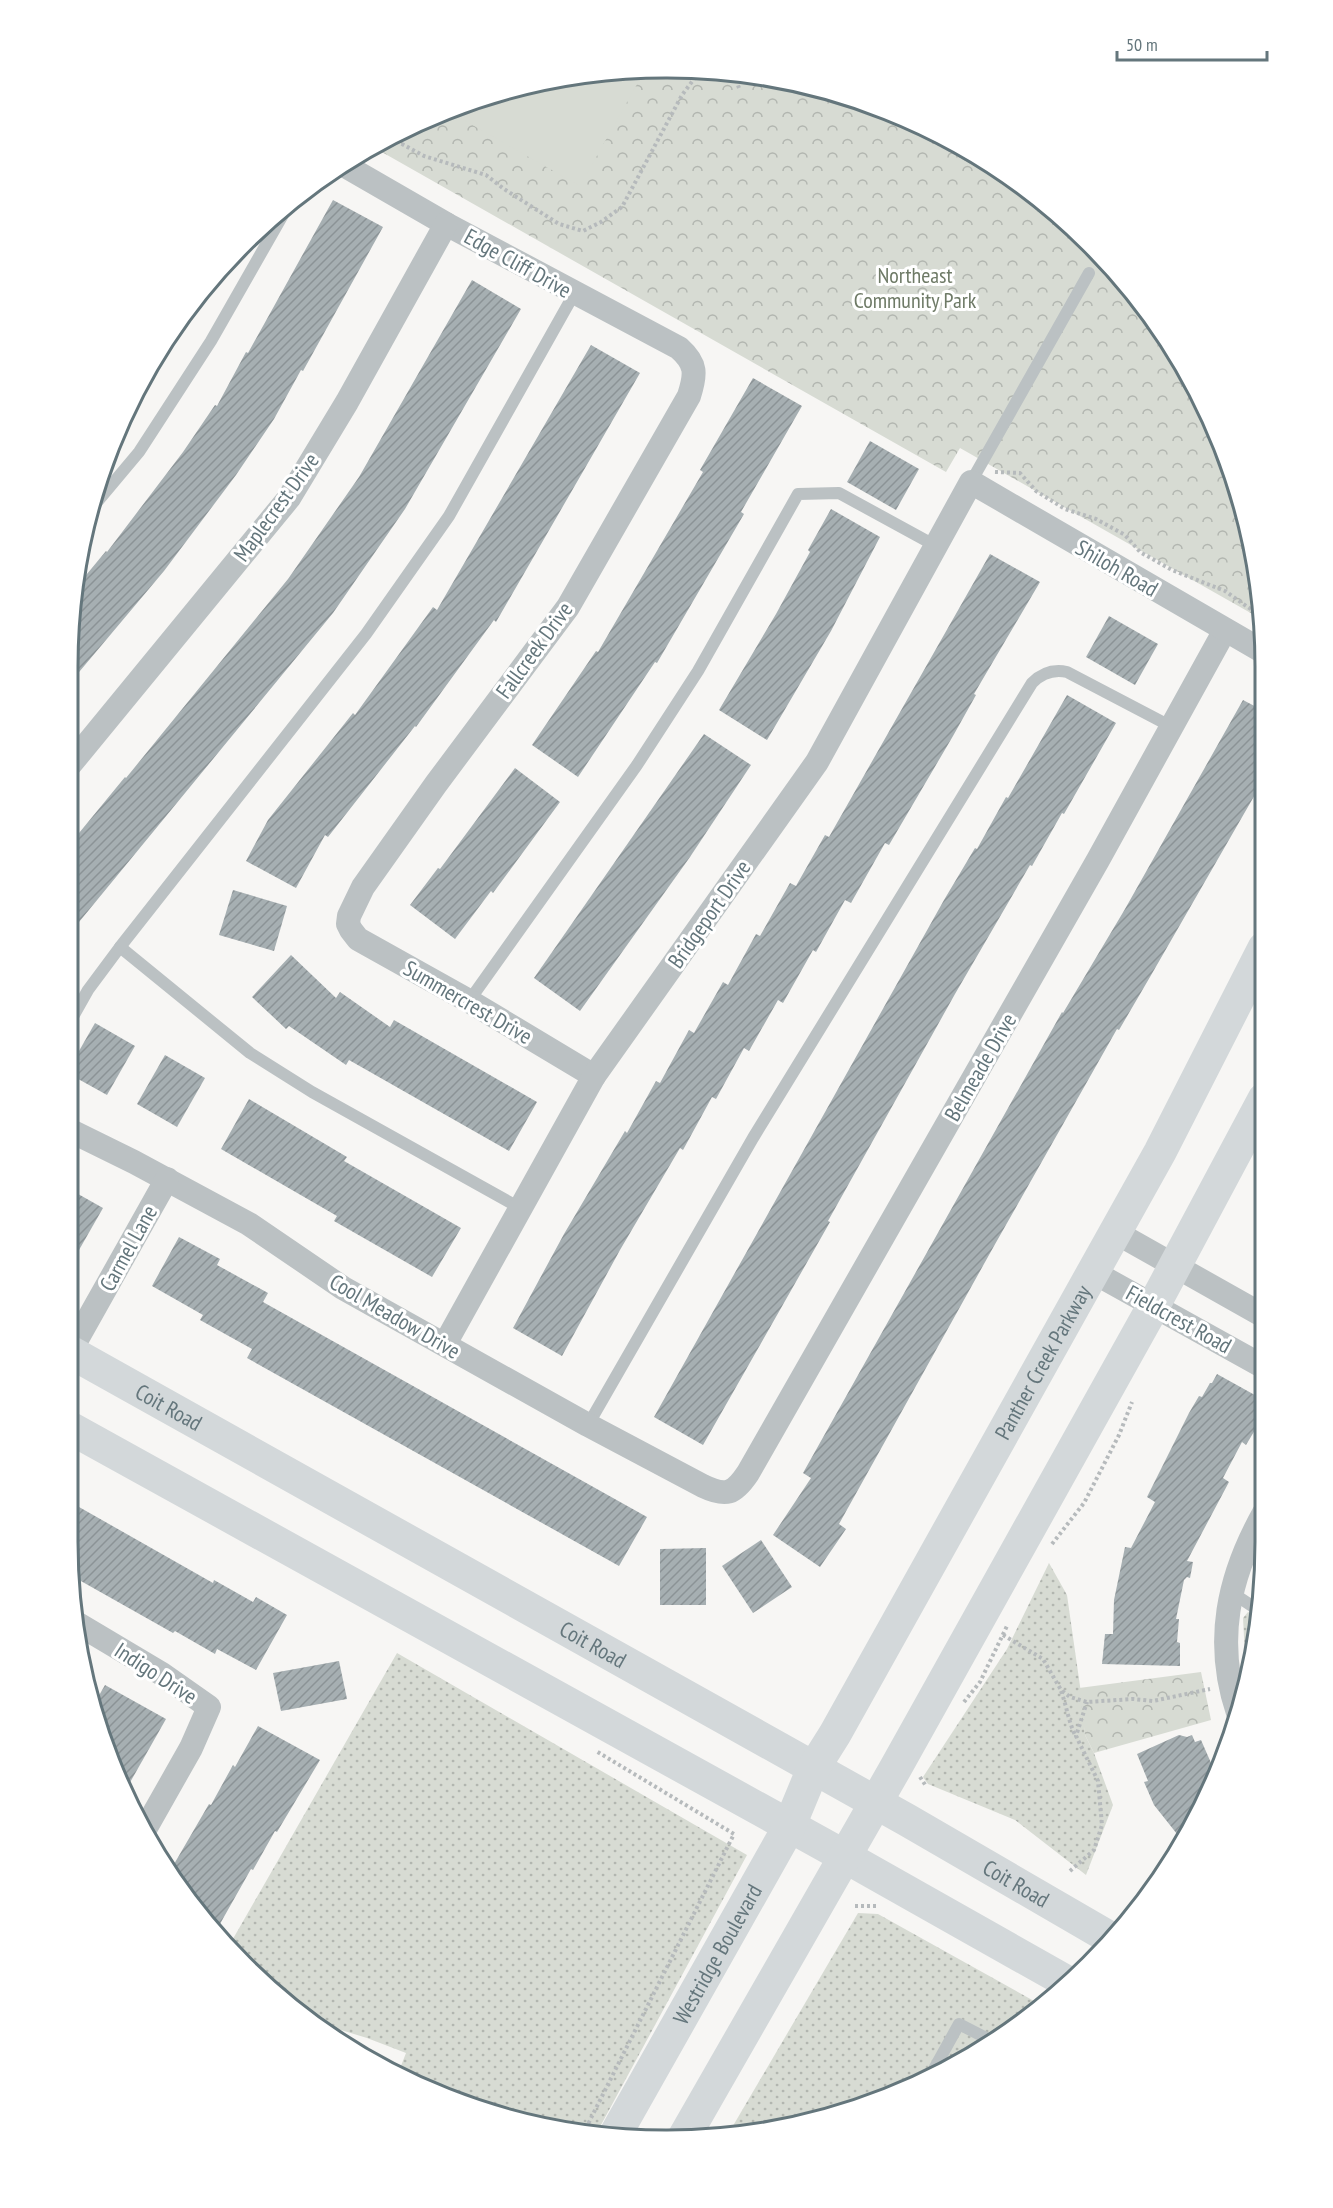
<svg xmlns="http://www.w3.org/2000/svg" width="1333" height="2208" viewBox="0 0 1333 2208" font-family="'PT Sans Narrow',sans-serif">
	<defs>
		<pattern id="grass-dots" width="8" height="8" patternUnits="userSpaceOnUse" patternTransform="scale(1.5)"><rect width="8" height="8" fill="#d7dbd3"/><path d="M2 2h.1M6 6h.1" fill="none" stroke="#b2b6b0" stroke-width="1.8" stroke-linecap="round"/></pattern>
		<pattern id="park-crowns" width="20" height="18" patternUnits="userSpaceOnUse" patternTransform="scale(1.5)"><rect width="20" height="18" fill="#d7dbd3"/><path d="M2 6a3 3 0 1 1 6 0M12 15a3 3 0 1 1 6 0" fill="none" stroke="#b2b6b0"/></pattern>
		<pattern id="building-hatch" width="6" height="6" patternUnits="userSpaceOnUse" patternTransform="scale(1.5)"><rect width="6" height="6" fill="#a6afb2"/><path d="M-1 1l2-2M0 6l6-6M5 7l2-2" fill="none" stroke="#8b9396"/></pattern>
	</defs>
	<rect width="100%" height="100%" fill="#f7f6f4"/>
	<g fill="url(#grass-dots)">
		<path d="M1049,1563L1067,1595L1083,1707L1085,1735L1094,1753L1113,1805L1086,1875L1015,1820L928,1784L923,1777L1007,1649Z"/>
		<path d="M1248,1612L1257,1616L1246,1675L1243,1618Z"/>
		<path d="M397,1653L747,1855L595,2136L474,2109L401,2079L397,2076L406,2053L367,2038L305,2019L230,1944Z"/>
		<path d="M858,1913L878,1914L1043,2006L1031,2017L932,2079L859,2109L745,2135L727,2136Z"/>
	</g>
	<g fill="url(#park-crowns)">
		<path d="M667,68L784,79L896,113L1000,169L1117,271L1185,367L1234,474L1263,620L960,448L946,472L373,147L438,113L550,79Z"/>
		<path d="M1201,1672L1211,1720L1094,1753L1085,1735L1079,1688Z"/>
	</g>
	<path fill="#d7dbd3" d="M645,70L580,186L446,110L550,79Z"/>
	<g fill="url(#building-hatch)">
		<path d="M333,200L383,227L303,371L301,370L274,419L236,475L164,571L69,684V627L77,586L106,551L107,552L183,452L215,405L217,406L246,352L248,353Z"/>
		<path d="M472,280L521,309L405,509L333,613L70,933V844L125,777L126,778L288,579L359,477Z"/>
		<path d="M591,345L640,373L496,622L494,620L416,727L415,726L328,837L325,835L296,888L246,861L268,820L353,713L355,715L433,607L437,610Z"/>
		<path d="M753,378L802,406L741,512L744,514L657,663L655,662L578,777L532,745L596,651L598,652L703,472L700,470Z"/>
		<path d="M870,441L919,469L896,510L847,482Z"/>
		<path d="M831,509L880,537L831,631L767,740L719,710L776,614L810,552L808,550Z"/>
		<path d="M990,554L1040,582L974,694L976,695L953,736L889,845L885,843L851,903L845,900L816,952L813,950L783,1003L778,1000L749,1051L744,1048L716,1099L712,1097L683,1150L680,1148L620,1250L562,1356L513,1328L564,1234L625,1131L627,1133L656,1081L660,1083L689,1030L694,1033L723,982L728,985L756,934L760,936L790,883L796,886L825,835L829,837Z"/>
		<path d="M1109,616L1158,644L1135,685L1086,657Z"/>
		<path d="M1067,695L1116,723L1064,814L1062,813L1032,866L1030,865L955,994L828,1221L830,1222L703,1445L654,1417L944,900L975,848L977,849L1006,797L1008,798Z"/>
		<path d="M1243,700L1264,711V779L1150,977L1119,1030L1117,1029L994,1246L839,1524L846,1529L820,1567L773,1535L811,1478L803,1473L1062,1012L1063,1013L1125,909Z"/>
		<path d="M704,734L751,765L690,857L580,1011L534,978Z"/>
		<path d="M515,768L560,802L493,893L491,891L455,939L410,905L438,868L440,869Z"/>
		<path d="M233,890L287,906L274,951L219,935Z"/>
		<path d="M291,955L336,998L340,992L390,1027L394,1020L537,1102L509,1151L349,1060L346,1065L289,1026L286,1029L252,997Z"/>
		<path d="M95,1023L135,1046L107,1095L71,1075V1065Z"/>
		<path d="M165,1055L205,1078L177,1127L137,1104Z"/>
		<path d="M249,1099L347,1157L344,1161L461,1228L432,1277L334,1221L337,1216L221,1149Z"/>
		<path d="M71,1190L103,1208L71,1264Z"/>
		<path d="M179,1237L220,1259L217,1265L268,1293L263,1302L647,1517L619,1566L247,1358L252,1349L200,1320L203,1315L152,1286Z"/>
		<path d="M1217,1374L1262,1399L1256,1411L1264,1415L1246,1445L1242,1442L1223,1478L1229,1482L1187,1561L1193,1562L1190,1578L1187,1577L1184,1580L1176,1619H1179L1177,1642L1180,1643V1666L1102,1664L1105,1634H1113L1114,1600L1125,1547L1131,1548L1155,1502L1147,1497L1189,1413L1199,1396L1202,1397L1210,1383H1212Z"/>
		<path d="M72,1503L213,1583L214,1580L253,1602L256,1597L287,1615L256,1670L217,1649L215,1654L175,1631L173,1633L72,1576Z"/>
		<path d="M761,1540L792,1587L753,1613L722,1566Z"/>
		<path d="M706,1548V1605H660V1549Z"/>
		<path d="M339,1661L347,1699L281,1711L273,1673Z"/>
		<path d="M105,1685L166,1719L124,1793L99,1734L93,1706Z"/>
		<path d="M258,1726L320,1760L277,1832L275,1831L253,1870L251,1869L216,1931L191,1906L170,1871L209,1804L211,1805L233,1765L235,1767Z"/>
		<path d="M1179,1735L1187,1737L1192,1735L1195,1742L1201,1740L1215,1772L1187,1829L1177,1834L1154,1805L1144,1782L1148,1781L1137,1754Z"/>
	</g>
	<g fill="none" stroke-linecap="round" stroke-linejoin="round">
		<g stroke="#b6babc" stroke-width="4" stroke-dasharray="3 3" stroke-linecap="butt">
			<path d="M734,74L739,88"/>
			<path d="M869,105L1027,193"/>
			<path d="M391,138L424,156L486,175L504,189L559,224L583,231L601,222L622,207L682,95L700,71"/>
			<path d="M995,472L1020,473L1036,491L1065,509L1096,519L1125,535L1140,552L1172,570L1225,591L1262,617"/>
			<path d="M1052,1544L1084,1503L1119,1435L1132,1402"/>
			<path d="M1003,1635L1043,1659L1061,1690L1070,1697L1087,1702L1133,1699L1153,1701L1210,1689"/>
			<path d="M1061,1691C1067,1707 1068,1720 1075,1735"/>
			<path d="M964,1702L980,1682L1007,1626"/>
			<path d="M920,1777L926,1786"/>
			<path d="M1070,1871L1094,1850L1102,1825L1098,1781L1076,1736L1087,1702"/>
			<path d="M855,1906H878"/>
			<path d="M583,2134L734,1834L596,1751"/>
		</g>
		<g stroke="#bbc1c3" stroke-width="12">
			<path d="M971,482L1089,273"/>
			<path d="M92,508L139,452L211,341L288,206"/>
			<path d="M120,947L250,1053L312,1092L520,1208"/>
			<path d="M469,1001L637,765L698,671L798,494L839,493L936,546"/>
			<path d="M70,1022L88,990L120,947L366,634L449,516L574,294"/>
			<path d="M588,1425L753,1138L1032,683C1042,673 1053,669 1067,672L1172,727"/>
			<path d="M1231,1592L1258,1610"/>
			<path d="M928,2080L959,2024L992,2041"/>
		</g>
		<g stroke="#bbc1c3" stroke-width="24">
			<path d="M342,164L446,224L679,348C697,364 696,374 689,396L568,607L436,784L363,887L349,916L348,924L351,930L358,939L469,1001L594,1076"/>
			<path d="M69,766L289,498L347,402L446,224"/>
			<path d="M71,1131L134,1162L249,1224L343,1288L588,1425L703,1486C726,1497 734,1494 748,1473L1098,860L1225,630"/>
			<path d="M1115,1232L1264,1316"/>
			<path d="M1093,1272L1264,1367"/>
			<path d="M445,1344L594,1076L817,762L971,482L1264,652"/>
			<path d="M72,1348L167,1179"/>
			<path d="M73,1621L162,1674L209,1707L191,1748L144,1831"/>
			<path d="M1238,1713C1214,1642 1228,1577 1264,1513"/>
		</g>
		<g stroke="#d3d8da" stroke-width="33">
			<path id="s1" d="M72,1353L907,1820L1112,1939"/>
			<path d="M72,1429L844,1856L1069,1983"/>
			<path id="s2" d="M614,2137L789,1827L813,1769L835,1734L1160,1152L1264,948"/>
			<path d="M683,2139L895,1769L1154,1305L1264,1099"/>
		</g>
	</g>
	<g text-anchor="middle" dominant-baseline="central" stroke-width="6" stroke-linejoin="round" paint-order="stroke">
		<g font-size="22" fill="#64767c" stroke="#fff">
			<text transform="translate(518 263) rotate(29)">Edge Cliff Drive</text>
			<text transform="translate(276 507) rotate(-54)">Maplecrest Drive</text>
			<text transform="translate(1117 568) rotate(30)">Shiloh Road</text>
			<text transform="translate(534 650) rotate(-54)">Fallcreek Drive</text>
			<text transform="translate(709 914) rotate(-55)">Bridgeport Drive</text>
			<text transform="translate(468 1002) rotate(30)">Summercrest Drive</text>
			<text transform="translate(980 1067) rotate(-60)">Belmeade Drive</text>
			<text transform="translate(128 1248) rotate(-61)">Carmel Lane</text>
			<text transform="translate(395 1316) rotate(30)">Cool Meadow Drive</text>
			<text transform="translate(1179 1319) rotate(29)">Fieldcrest Road</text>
			<text stroke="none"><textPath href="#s2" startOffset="886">Panther Creek Parkway</textPath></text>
			<text stroke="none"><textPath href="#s1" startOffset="111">Coit Road</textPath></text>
			<text stroke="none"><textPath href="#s1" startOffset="597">Coit Road</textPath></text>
			<text transform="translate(156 1673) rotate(33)">Indigo Drive</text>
			<text stroke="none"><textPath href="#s1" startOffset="1083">Coit Road</textPath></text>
			<text stroke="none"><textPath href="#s2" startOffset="210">Westridge Boulevard</textPath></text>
		</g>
		<g font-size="22" fill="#6e7a66" stroke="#fff">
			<text x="915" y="275">Northeast<tspan x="915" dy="25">Community Park</tspan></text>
		</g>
	</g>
	<path d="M0 0H1333V2208H0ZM666 78H667A588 588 0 0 1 1255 666V1542A588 588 0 0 1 667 2130H666A588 588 0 0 1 78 1542V666A588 588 0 0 1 666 78Z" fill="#fff" fill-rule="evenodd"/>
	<path fill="none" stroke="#64767c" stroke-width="3" d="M666 78H667A588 588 0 0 1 1255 666V1542A588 588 0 0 1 667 2130H666A588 588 0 0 1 78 1542V666A588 588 0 0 1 666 78Z"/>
	<path d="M1117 51v9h150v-9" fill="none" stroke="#64767c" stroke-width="3"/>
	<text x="1126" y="51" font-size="18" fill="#64767c" stroke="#ffffff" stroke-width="4.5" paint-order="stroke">50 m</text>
</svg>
